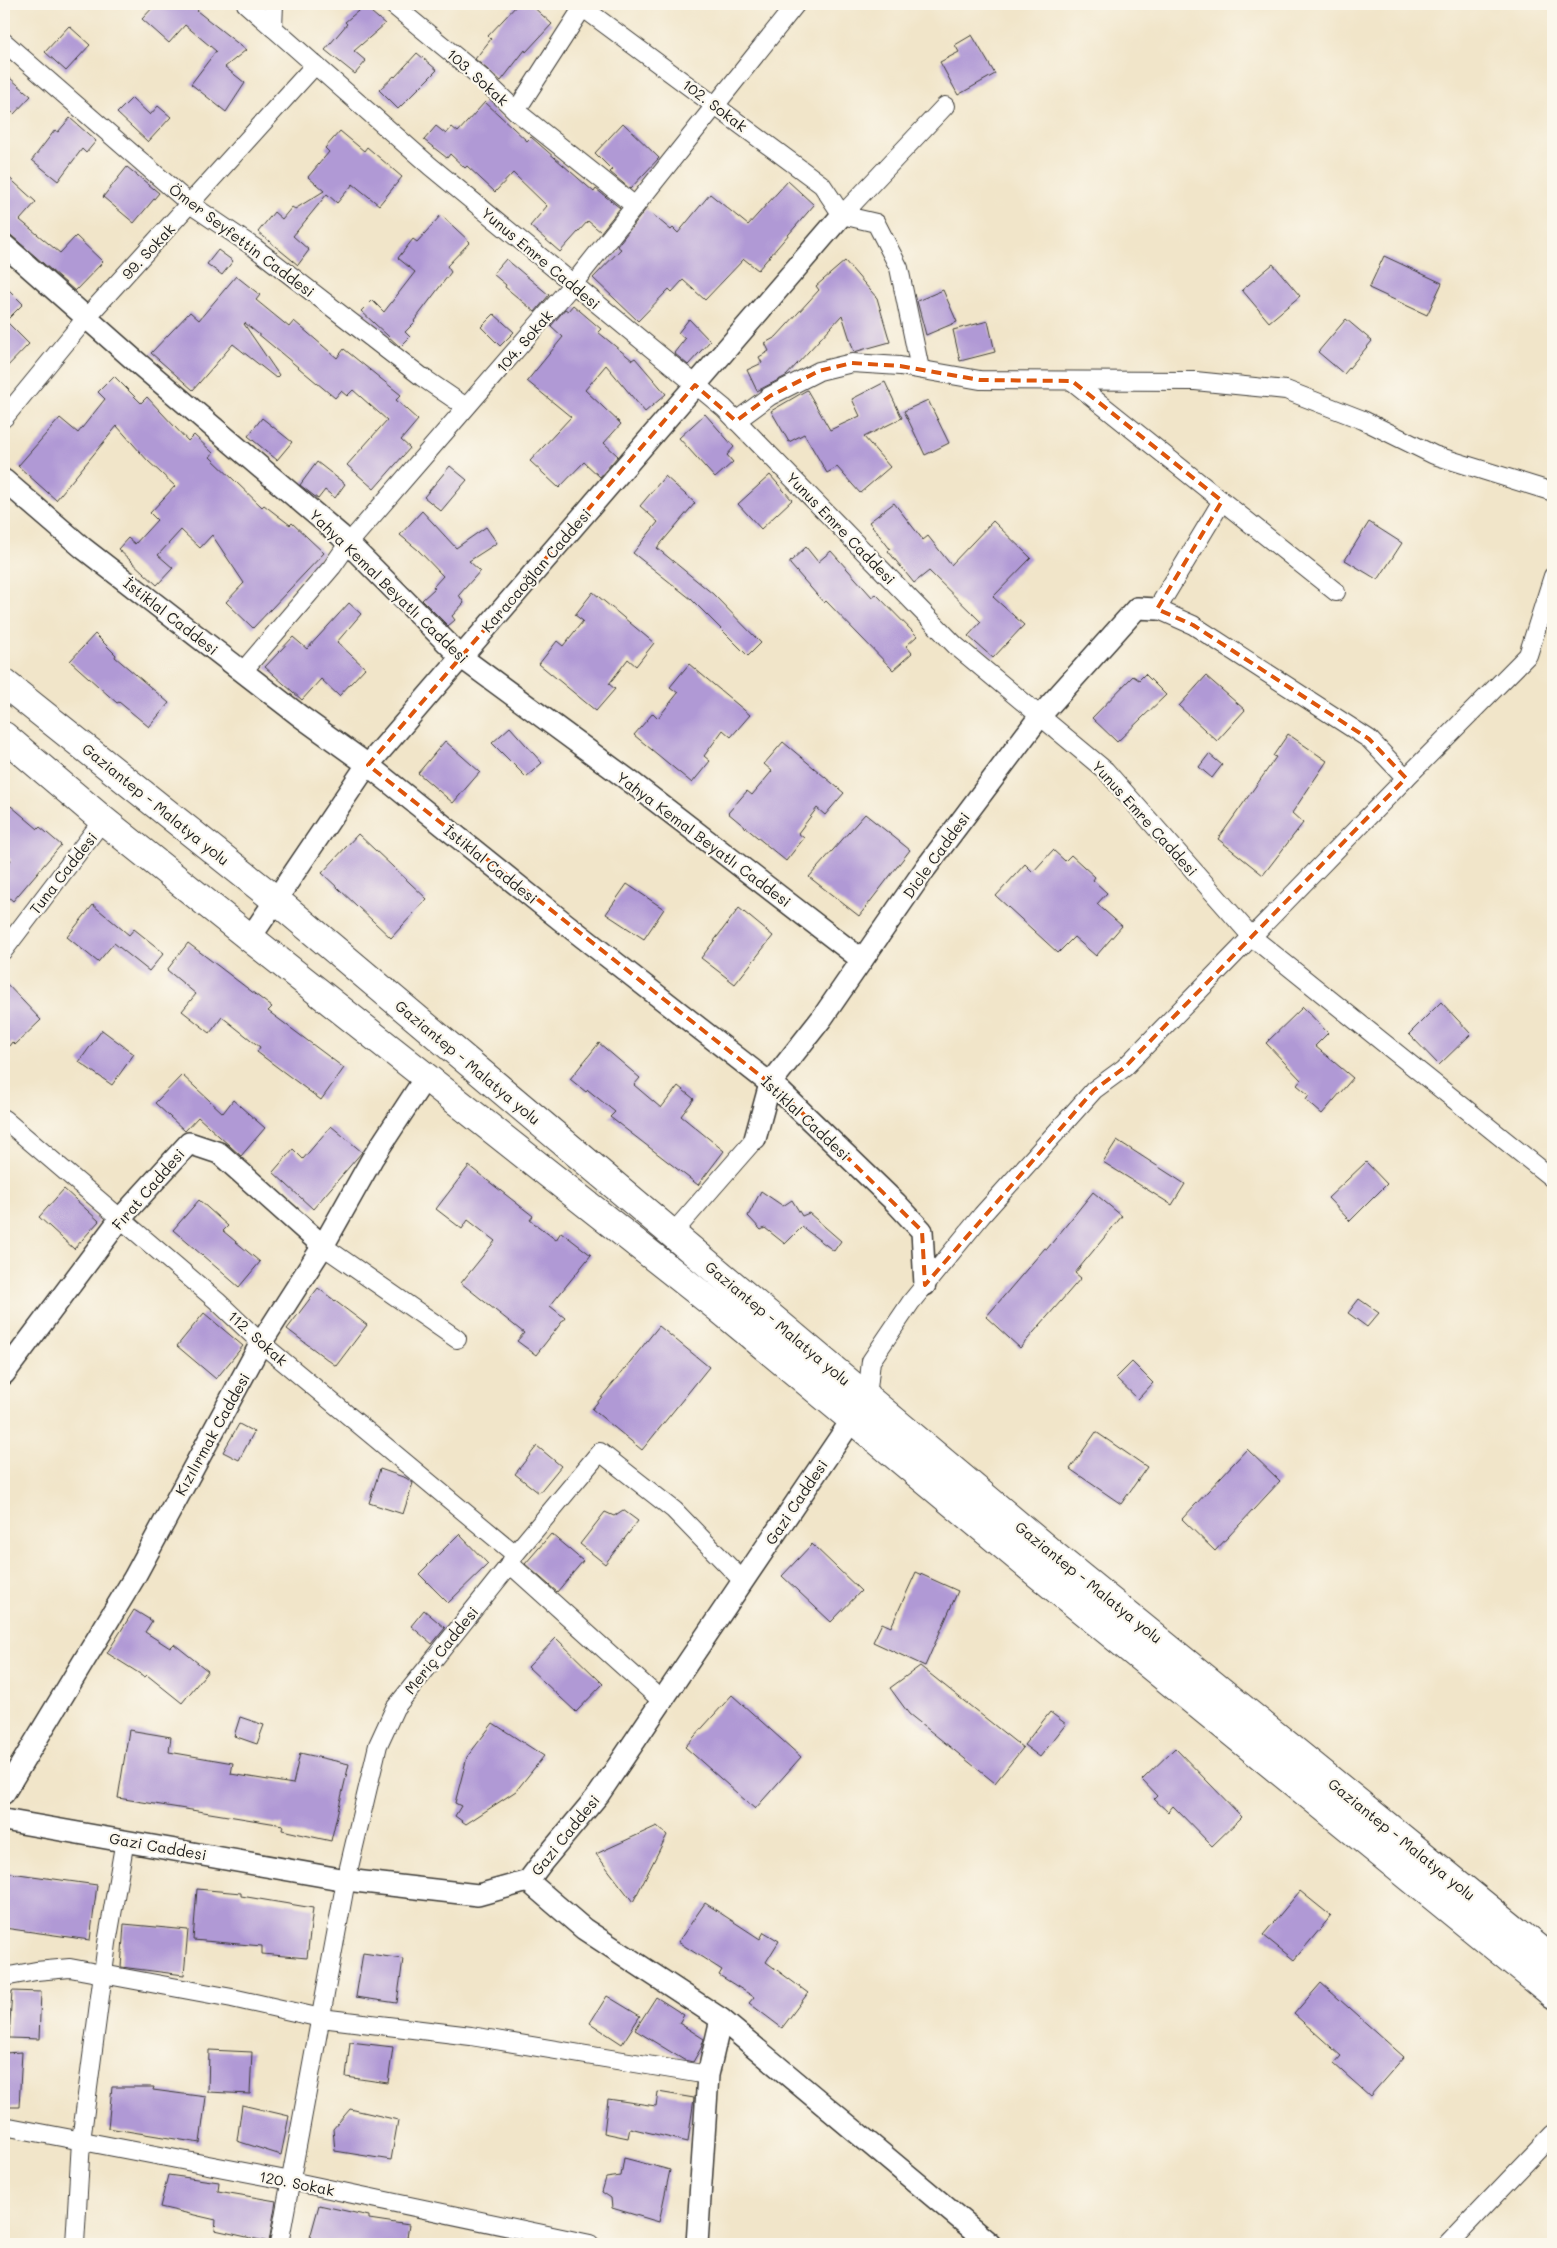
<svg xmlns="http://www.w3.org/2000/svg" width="1557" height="2248" viewBox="0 0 1557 2248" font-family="Mali,sans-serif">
	<rect width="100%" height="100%" fill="#fbf7ec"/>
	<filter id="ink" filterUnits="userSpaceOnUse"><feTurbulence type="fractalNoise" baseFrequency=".02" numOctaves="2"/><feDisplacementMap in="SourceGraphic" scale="10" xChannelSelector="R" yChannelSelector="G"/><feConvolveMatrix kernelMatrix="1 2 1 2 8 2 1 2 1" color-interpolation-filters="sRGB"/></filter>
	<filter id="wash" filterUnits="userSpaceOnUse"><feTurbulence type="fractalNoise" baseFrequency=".0096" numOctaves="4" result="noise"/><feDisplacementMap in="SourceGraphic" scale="20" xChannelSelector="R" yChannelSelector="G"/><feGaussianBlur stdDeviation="1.12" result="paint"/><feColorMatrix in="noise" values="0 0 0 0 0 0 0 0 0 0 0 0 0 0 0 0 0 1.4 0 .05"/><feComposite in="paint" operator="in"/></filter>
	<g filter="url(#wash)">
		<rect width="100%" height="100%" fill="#f1e5c9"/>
		<g id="blocks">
			<g fill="#b099d5">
				<path d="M156,4H204L197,11L246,50L225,67L245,83L226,112L191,84L216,51L185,25L169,43L142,19Z"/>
				<path d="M518,4H530L552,24L526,52L525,50L501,81L475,59L491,39L488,36Z"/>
				<path d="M364,6L385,24L354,51L366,61L355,74L325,50L347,24L345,22Z"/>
				<path d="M69,26L90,45L66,71L45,52Z"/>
				<path d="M972,35L995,74L958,95L940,62L959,52L955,45Z"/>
				<path d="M417,53L437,70L398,109L379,90L394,76L395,77Z"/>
				<path d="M4,73L31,96L14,114L4,105Z"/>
				<path d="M132,98L150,115L158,106L171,117L148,142L117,113Z"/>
				<path d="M485,102L527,141L531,137L594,192L596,189L620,208L601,232L588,221L560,252L530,226L547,206L513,173L495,192L467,166L465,168L450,154L447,158L424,140L436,126L446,134L452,127L458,132Z"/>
				<path d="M70,118L96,141L86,153L82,149L58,181L32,160L55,130L58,132Z"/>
				<path d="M623,123L659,158L630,189L610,172L612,170L595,153Z"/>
				<path d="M340,131L364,151L367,147L402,177L379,205L353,184L337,203L327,194L293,236L309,250L298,265L258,232L274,212L282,219L292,207L295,209L324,191L308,177L329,152L325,148Z"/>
				<path d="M127,167L159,193L134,223L103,197Z"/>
				<path d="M4,173L36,202L20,220L60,253L76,236L103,262L75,291L12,236L4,233Z"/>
				<path d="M788,181L814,205L758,270L744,259L705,300L683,280L672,292L669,289L638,321L593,278L621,249L617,246L646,209L671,230L673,228L678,233L710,194L748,225Z"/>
				<path d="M441,215L470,242L447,266L451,272L414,321L415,322L405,332L410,337L400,347L361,311L372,300L384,312L415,272L398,258L413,239L417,242Z"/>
				<path d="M218,250L233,261L222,275L207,264Z"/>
				<path d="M1384,256L1442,283L1427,315L1369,288Z"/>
				<path d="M506,259L549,295L535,312L505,287L506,285L493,274Z"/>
				<path d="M845,261L877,298L890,342L854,352L842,315L786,376L757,391L747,370L762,363L759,357L769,351L765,343L776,337L819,290L816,286Z"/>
				<path d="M1273,264L1300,296L1269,322L1242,290Z"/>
				<path d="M236,276L260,295L256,300L289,327L294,321L337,358L344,349L401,395L396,400L418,420L401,440L410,448L374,489L347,465L387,420L353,390L347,396L341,391L335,398L245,323L244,324L279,375L276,378L233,344L193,390L151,353L190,312L199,320Z"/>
				<path d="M4,285L23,304L6,321L29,344L4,370Z"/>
				<path d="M943,290L957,322L926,335L917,301Z"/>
				<path d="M573,305L601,329L598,332L632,360L635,358L666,394L645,412L606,365L585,390L621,424L604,443L618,456L600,477L584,462L559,488L530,461L571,417L527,381L563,337L551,326L565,309L568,311Z"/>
				<path d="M494,314L514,332L500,346L481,327Z"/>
				<path d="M689,319L710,341L688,365L674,353L685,339L678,333Z"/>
				<path d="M1346,319L1372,341L1344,374L1318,352Z"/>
				<path d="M988,321L995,352L960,361L953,330Z"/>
				<path d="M114,376L141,403L147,397L188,441L194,435L213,453L210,457L262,507L264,505L290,525L292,523L324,553L253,628L226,602L244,583L212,535L200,548L181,530L158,555L173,568L157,585L118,549L128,538L135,544L157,520L150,513L175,486L148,461L117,426L56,500L18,466L60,418L78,433L105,399L98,392Z"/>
				<path d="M885,382L902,418L864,437L890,467L860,493L837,467L827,473L804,434L789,442L771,411L807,390L830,430L860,416L852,399Z"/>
				<path d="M928,400L949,443L925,455L904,411Z"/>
				<path d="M705,414L734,447L727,455L733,462L715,478L679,438Z"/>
				<path d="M262,418L292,442L277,460L248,436Z"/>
				<path d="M317,462L345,484L335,498L325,490L318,499L300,485Z"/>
				<path d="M450,466L467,480L441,511L424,497Z"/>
				<path d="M770,475L792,500L761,529L738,504Z"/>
				<path d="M665,476L695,503L657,548L713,594L761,643L748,656L691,599L633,553L658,522L640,506Z"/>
				<path d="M894,503L923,540L928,536L951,565L993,521L1031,558L993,597L1024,625L993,658L968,636L981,622L929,571L914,583L888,551L890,549L869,522Z"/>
				<path d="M422,511L456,548L486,527L497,543L469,561L480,571L459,595L464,603L452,616L455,620L448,626L422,600L435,588L433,587L443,576L418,550L400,535Z"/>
				<path d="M1369,522L1402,543L1378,580L1345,560Z"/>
				<path d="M806,547L818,562L831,551L872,597L876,594L917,636L906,646L912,653L893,670L826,601L824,603L790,564V562Z"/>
				<path d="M593,592L654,643L636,666L628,659L609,684L615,689L596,711L539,664L557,641L563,646L583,621L575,615Z"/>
				<path d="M349,603L361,614L337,642L365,668L339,696L321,679L302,700L265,667L293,637L307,649Z"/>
				<path d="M95,634L116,655L115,657L169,703L149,727L119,702L117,703L70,661Z"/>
				<path d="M689,664L750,715L731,737L723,730L704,756L710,761L692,783L634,735L653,713L658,718L678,693L670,687Z"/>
				<path d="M1145,674L1166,695L1117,742L1092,718L1133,676L1139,680Z"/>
				<path d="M1206,676L1245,710L1217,741L1179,706Z"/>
				<path d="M510,727L542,763L526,777L492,743Z"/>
				<path d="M1288,734L1327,761L1292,813L1303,823L1263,875L1218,839L1265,773L1276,757L1273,756Z"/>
				<path d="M445,741L480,772L453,803L418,773Z"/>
				<path d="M783,742L844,793L825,815L817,808L798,833L804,838L786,861L728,813L747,791L752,795L772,771L764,764Z"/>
				<path d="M1209,754L1222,765L1212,778L1199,767Z"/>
				<path d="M11,806L38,829L40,827L61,845L13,901L4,893V869L11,860L4,854V815Z"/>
				<path d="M865,814L910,850L859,916L809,877Z"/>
				<path d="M358,834L427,899L391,938L322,873Z"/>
				<path d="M1053,850L1065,861L1071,855L1095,877L1093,880L1107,893L1097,904L1122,926L1096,956L1074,937L1058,953L996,896L1025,864L1033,872Z"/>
				<path d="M627,884L664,909L644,939L606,914Z"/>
				<path d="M93,905L129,935L134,929L164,953L149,971L114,943L98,962L67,937Z"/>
				<path d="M739,908L773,936L735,984L701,958Z"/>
				<path d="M188,943L272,1007L268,1011L344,1068L321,1100L257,1052L260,1047L222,1017L210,1033L182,1011L196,994L167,970Z"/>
				<path d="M4,981L41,1020L15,1045L12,1042L4,1053Z"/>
				<path d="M1441,1002L1471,1034L1439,1065L1409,1034Z"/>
				<path d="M1303,1007L1328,1033L1315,1046L1353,1078L1322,1114L1306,1100L1309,1095L1297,1085L1301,1080L1266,1043Z"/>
				<path d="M102,1030L134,1054L112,1085L79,1062Z"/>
				<path d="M599,1043L640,1078L634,1085L661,1108L678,1086L694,1099L681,1116L724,1151L698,1185L610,1117L615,1112L588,1090L586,1092L570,1079Z"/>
				<path d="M182,1075L223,1113L233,1100L265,1128L241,1156L198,1117L185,1131L155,1103Z"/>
				<path d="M331,1126L362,1152L313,1209L273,1172L293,1149L303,1159Z"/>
				<path d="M1117,1140L1185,1184L1172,1205L1103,1162Z"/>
				<path d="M1366,1162L1387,1184L1350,1221L1328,1198Z"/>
				<path d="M469,1166L533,1216L530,1220L556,1240L561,1232L591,1255L550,1306L565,1318L536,1355L517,1341L524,1333L461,1283L495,1241L468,1220L462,1229L436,1209Z"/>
				<path d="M64,1189L99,1221L74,1249L39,1217Z"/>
				<path d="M761,1191L783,1206L792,1200L802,1216L809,1213L841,1241L834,1251L802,1227L785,1244L765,1228L761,1230L748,1216Z"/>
				<path d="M1093,1192L1122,1216L1075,1273L1081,1278L1020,1348L986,1317L1045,1248L1047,1249Z"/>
				<path d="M199,1200L228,1226L223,1231L260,1262L239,1287L173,1230Z"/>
				<path d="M318,1288L367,1325L336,1366L287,1329Z"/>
				<path d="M1359,1299L1379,1313L1367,1327L1348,1313Z"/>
				<path d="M204,1313L243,1346L216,1379L177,1346Z"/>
				<path d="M659,1326L709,1367L642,1450L592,1409Z"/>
				<path d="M1132,1362L1153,1383L1138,1399L1116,1378Z"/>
				<path d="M239,1424L254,1432L239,1460L223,1452Z"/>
				<path d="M1096,1432L1147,1467L1121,1504L1070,1469Z"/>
				<path d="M537,1446L561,1466L539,1493L515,1474Z"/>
				<path d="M1247,1449L1280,1481L1215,1551L1182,1519Z"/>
				<path d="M380,1469L406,1478L413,1483L403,1514L369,1503Z"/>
				<path d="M623,1510L638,1521L605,1564L580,1544L605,1512L614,1516Z"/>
				<path d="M459,1534L488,1564L448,1603L419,1574Z"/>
				<path d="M551,1534L583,1561L557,1592L525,1564Z"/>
				<path d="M812,1544L861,1591L831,1622L782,1576Z"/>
				<path d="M916,1572L958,1591L925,1666L873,1642L882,1623L891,1627Z"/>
				<path d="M134,1610L152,1621L145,1632L170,1648L174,1644L208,1671L182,1703L147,1675L145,1677L107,1653Z"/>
				<path d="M424,1610L445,1628L432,1644L411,1626Z"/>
				<path d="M556,1638L603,1684L576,1712L528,1667Z"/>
				<path d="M920,1666L1023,1748L995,1783L909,1714L890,1688Z"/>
				<path d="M732,1695L801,1757L755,1809L685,1747Z"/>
				<path d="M1050,1712L1066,1724L1040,1757L1024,1745Z"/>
				<path d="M240,1717L264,1725L257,1744L234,1736Z"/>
				<path d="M493,1723L544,1756L516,1791L466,1824L455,1816L461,1806L455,1803L467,1757Z"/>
				<path d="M129,1730L171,1737L169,1752L233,1763L231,1774L293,1784L300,1753L349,1764L331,1841L282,1830L283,1825L118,1798Z"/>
				<path d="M1175,1748L1242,1817L1212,1846L1173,1806L1168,1812L1154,1799L1157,1796L1142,1780Z"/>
				<path d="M657,1826L667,1835L633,1902L596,1854Z"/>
				<path d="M4,1872L97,1885L90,1940L4,1928Z"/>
				<path d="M197,1889L241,1893V1896L313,1908L307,1958L262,1954V1946L193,1940Z"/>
				<path d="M1300,1891L1331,1916L1294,1960L1263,1935Z"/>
				<path d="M705,1903L760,1939L764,1932L779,1941L766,1962L808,1993L782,2028L749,2003L754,1997L719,1975L722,1970L678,1942Z"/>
				<path d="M124,1924L188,1930L184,1975L121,1967Z"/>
				<path d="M363,1953L403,1959L397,2003L356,1997Z"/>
				<path d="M1321,1983L1404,2057L1370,2096L1334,2064L1341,2056L1294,2014Z"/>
				<path d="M12,1991L41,1992L39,2039L9,2038Z"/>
				<path d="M607,1996L640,2016L622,2044L590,2023Z"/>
				<path d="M656,1997L684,2015L679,2023L704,2039L701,2048L693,2062L684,2060L635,2030Z"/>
				<path d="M350,2042L393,2047L388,2083L346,2077Z"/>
				<path d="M209,2050L252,2052L250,2094L208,2092Z"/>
				<path d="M22,2052L19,2107H4V2053Z"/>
				<path d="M112,2087H154L153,2090L206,2097L200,2143L108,2128Z"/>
				<path d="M658,2092L694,2098L688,2142L630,2128L628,2138L604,2133L608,2099L656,2106Z"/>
				<path d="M242,2105L289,2116L281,2155L237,2141Z"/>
				<path d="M350,2109L398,2120L391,2160L335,2151L333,2129Z"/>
				<path d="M624,2158L670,2170L659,2222L612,2208L611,2198L602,2192L606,2178L621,2176Z"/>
				<path d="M168,2175L219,2182L218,2191L276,2201L269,2242L215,2230L216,2220L160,2207Z"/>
				<path d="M319,2205L369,2216V2219L409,2225L406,2244H327L309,2241Z"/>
			</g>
		</g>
	</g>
	<g filter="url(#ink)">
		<use href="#blocks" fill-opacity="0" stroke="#3c3a36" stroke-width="1"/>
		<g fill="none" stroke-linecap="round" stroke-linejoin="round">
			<g stroke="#3c3a36" stroke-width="20">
				<g id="minor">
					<path d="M246,4L430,166L724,408L956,646L1106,771L1252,937L1553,1179"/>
					<path d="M392,4L483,79L516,111L583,7"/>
					<path d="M578,4L822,185L842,215"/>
					<path d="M273,28L274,4"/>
					<path d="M4,42L190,204L255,248L422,377L466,407"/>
					<path d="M516,111L635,206"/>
					<path d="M842,215L876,223L899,268L920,369"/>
					<path d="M842,215L945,106"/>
					<path d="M1072,381L1336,592"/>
					<path d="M4,418L86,318L315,65"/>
					<path d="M736,421L770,396L819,371L852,363L900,366L980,380L1195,381L1286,390L1363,420L1434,455L1553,492"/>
					<path d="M243,671L332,567L348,544L573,284L796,4"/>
					<path d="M1406,778L1528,655L1553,576"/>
					<path d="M4,950L103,820"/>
					<path d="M4,1119L217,1301L261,1343L515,1554"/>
					<path d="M672,1234L755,1139"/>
					<path d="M323,1246L457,1339"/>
					<path d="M867,1398L871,1361L911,1302L982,1215L1094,1090L1124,1068L1406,778L1369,739L1193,625L1157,609L1222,501"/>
					<path d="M510,1564L662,1701"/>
					<path d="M4,1977L36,1971L70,1968L232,1998L321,2018L471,2036L708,2075"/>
					<path d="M4,2126L291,2181L590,2244"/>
					<path d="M75,2244L81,2141L107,1943L125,1840"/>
					<path d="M279,2244L346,1880L378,1745L395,1708L510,1564L515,1554L600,1452L674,1510L743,1581"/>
					<path d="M1448,2244L1553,2134"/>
				</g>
			</g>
			<g stroke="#3c3a36" stroke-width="24">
				<g id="tertiary">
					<path d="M4,245L132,358L340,535L461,657L635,785L862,960"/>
					<path d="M4,480L83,548L300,716L368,765L562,921L781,1092L896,1203L922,1231L925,1285"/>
					<path d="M250,938L363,771L842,215"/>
					<path d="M755,1139L770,1084L822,1018L925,869L1040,716L1137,608L1157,609"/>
					<path d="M4,1374L120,1219L189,1143L219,1153L323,1246"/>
					<path d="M4,1793L134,1578L261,1343L323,1246L372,1159L425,1078"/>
					<path d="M4,1820L346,1880L478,1895L528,1881L544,1860L599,1794L860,1408"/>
					<path d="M528,1881L584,1929L721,2019L708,2075L697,2244"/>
					<path d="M721,2019L990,2244"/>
				</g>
			</g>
			<g stroke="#3c3a36" stroke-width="30">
				<g id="trunk">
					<path d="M4,683L277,901L1055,1556L1553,1961"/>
					<path d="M4,736L103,820L250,938L717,1307L1039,1575L1553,1994"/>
				</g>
			</g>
			<use href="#minor" stroke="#fff" stroke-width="18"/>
			<use href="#tertiary" stroke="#fff" stroke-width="21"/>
			<use href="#trunk" stroke="#fff" stroke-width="28"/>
		</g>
	</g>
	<path fill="none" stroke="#de560d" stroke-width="4" stroke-dasharray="10 6" stroke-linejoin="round" d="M852,363L900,366L980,380L1072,381L1222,501L1157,609L1193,625L1369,739L1406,778L1124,1068L1094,1090L925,1285L922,1231L781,1092L368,765L695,385L736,421L770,396L819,371Z"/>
	<g text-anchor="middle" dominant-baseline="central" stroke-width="4.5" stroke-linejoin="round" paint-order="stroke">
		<g font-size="15" fill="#1c1c1c" stroke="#fbf7ec">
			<text transform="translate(478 77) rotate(42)">103. Sokak</text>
			<text transform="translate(715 105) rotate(37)">102. Sokak</text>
			<text transform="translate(242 240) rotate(37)">Ömer Seyfettin Caddesi</text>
			<text transform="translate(148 251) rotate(-47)">99. Sokak</text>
			<text transform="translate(541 258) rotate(40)">Yunus Emre Caddesi</text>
			<text transform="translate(524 341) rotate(-49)">104. Sokak</text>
			<text transform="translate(841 528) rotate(46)">Yunus Emre Caddesi</text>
			<text transform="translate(536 570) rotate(-49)">Karacaoğlan Caddesi</text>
			<text transform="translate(389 586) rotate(44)">Yahya Kemal Beyatlı Caddesi</text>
			<text transform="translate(171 616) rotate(38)">İstiklal Caddesi</text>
			<text transform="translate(156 804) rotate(39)">Gaziantep - Malatya yolu</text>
			<text transform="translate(1145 818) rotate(48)">Yunus Emre Caddesi</text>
			<text transform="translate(704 839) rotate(37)">Yahya Kemal Beyatlı Caddesi</text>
			<text transform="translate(936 855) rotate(-54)">Dicle Caddesi</text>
			<text transform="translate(491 864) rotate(39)">İstiklal Caddesi</text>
			<text transform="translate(63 873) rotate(-52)">Tuna Caddesi</text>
			<text transform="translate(468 1062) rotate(40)">Gaziantep - Malatya yolu</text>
			<text transform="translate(806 1118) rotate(43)">İstiklal Caddesi</text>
			<text transform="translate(148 1189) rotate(-49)">Fırat Caddesi</text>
			<text transform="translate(778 1323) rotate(40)">Gaziantep - Malatya yolu</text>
			<text transform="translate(258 1338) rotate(42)">112. Sokak</text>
			<text transform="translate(212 1434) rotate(-61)">Kızılırmak Caddesi</text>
			<text transform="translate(796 1502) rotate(-56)">Gazi Caddesi</text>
			<text transform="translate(1089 1582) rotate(39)">Gaziantep - Malatya yolu</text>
			<text transform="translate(441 1650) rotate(-51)">Meriç Caddesi</text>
			<text transform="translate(565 1835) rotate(-51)">Gazi Caddesi</text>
			<text transform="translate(1402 1839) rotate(39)">Gaziantep - Malatya yolu</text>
			<text transform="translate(158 1846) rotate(10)">Gazi Caddesi</text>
			<text transform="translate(297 2183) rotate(11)">120. Sokak</text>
		</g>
	</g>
	<rect width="1557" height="2248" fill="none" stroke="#fbf7ec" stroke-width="20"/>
</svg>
